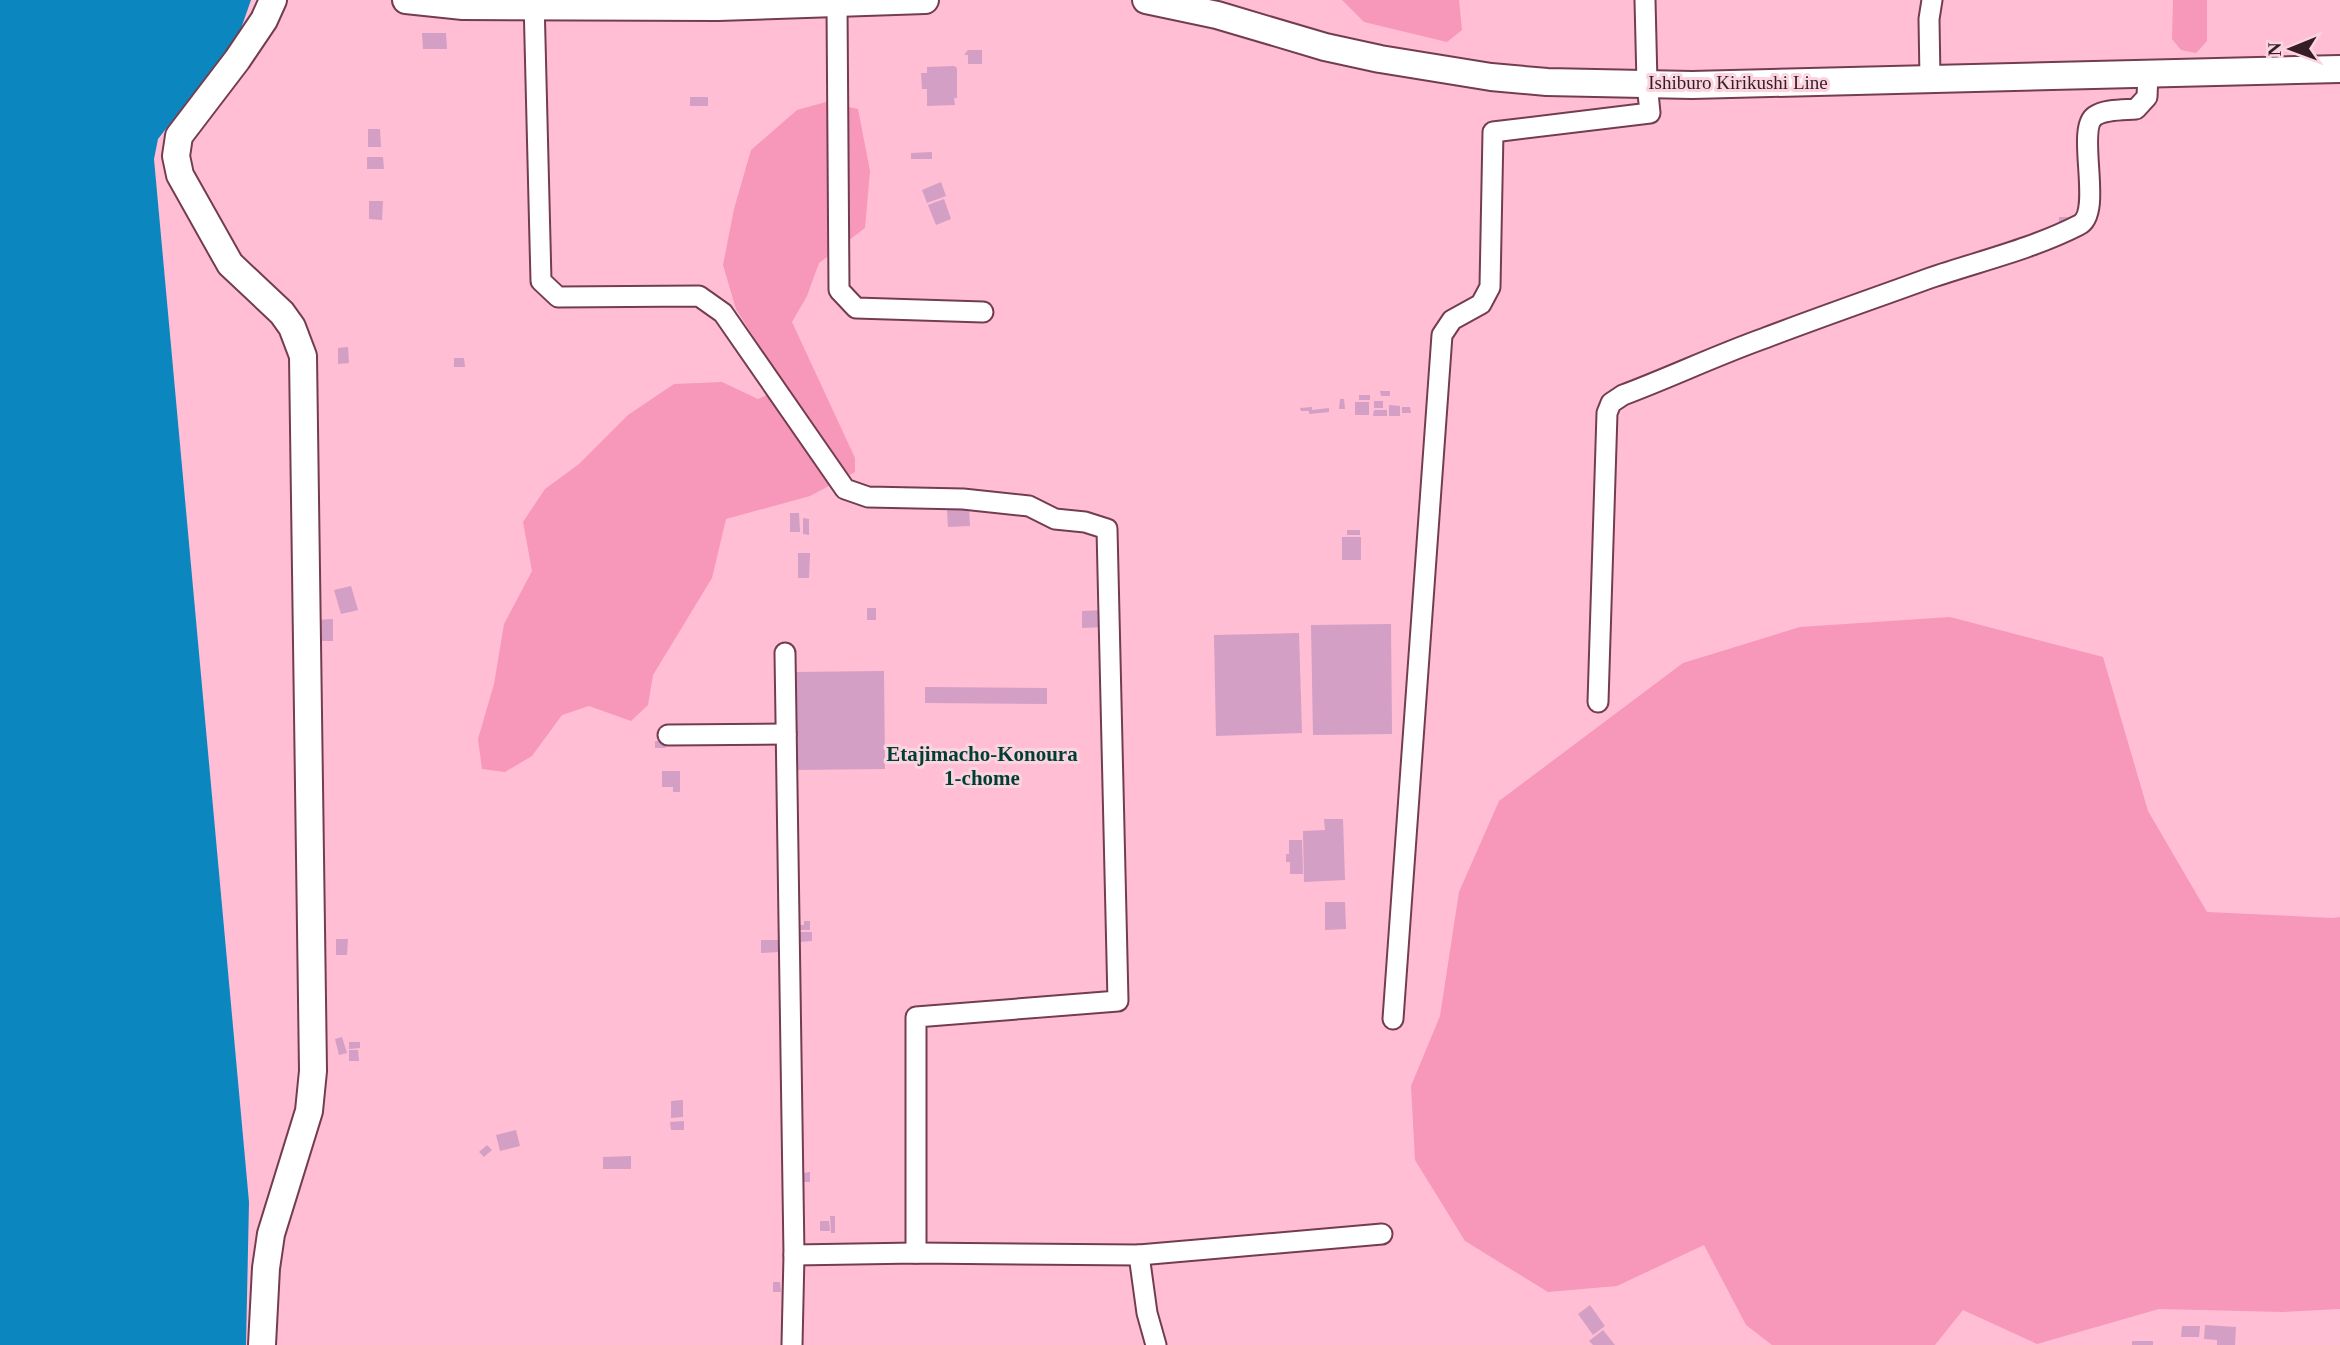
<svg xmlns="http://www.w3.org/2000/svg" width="2340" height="1345" viewBox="0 0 2340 1345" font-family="Georgia,serif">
	<rect width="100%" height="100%" fill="#ffbed3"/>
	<g fill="#f797b9">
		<path d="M1342,0H1459L1462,30L1447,42L1364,22Z"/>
		<path d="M2173,0H2207V41L2196,53L2181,50L2172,39Z"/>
		<path d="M826,102L858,109L870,171L865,228L819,263L807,296L792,322L855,458V472L810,496L726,519L712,578L653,675L648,705L631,721L589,706L562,715L532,756L505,772L482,769L478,739L494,684L504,624L532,571L523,522L545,489L579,464L628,415L674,384L722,382L758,399L785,387L736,309L723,265L734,209L751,150L797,110Z"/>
		<path d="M1950,617L2103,657L2148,811L2207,912L2333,918L2340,917V1309L2283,1312L2159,1309L2037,1344L1963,1310L1935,1345H1772L1746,1325L1704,1245L1617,1286L1548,1292L1465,1241L1415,1160L1411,1086L1440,1016L1459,892L1499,801L1683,663L1800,627Z"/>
	</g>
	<path fill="#0c86bf" d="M0,0H251L238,37L158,139L154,159L249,1202L246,1345H0Z"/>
	<g fill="#d39fc4">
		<path d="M422,33H446L447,49H423Z"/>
		<path d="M968,50H982V64H968V55H964Z"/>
		<path d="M954,66L957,68V98H954L955,105L927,106V89H922L921,73H927V67Z"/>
		<rect x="690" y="97" width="18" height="9"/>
		<path d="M368,129H380L381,147H368Z"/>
		<path d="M932,152V159H911V153Z"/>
		<path d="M367,157H383L384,169H367Z"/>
		<path d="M941,182L946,196L927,203L922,190Z"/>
		<path d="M944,199L951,219L936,225L928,205Z"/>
		<path d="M369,201H383L382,220L369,219Z"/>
		<rect x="2059" y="217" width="12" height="6"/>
		<path d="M348,347L349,363L338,364V348Z"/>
		<path d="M454,358H464L465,367H454Z"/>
		<path d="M1380,391H1390V396H1381Z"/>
		<rect x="1359" y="395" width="11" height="5"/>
		<path d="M1340,399H1344L1345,409H1339Z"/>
		<rect x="1374" y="401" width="9" height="7"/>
		<rect x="1355" y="402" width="14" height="13"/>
		<path d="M1389,405L1400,406V416H1389Z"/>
		<path d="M1312,407V410L1329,408V412L1309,414V411H1301L1300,408Z"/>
		<path d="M1402,407H1410L1411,413H1402Z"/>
		<path d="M1374,410H1387V416H1373Z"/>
		<path d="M969,509L970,526L948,527L947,510Z"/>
		<path d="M790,513H799L800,532H790Z"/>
		<path d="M803,518L809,519V535L803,534Z"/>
		<rect x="1347" y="530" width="13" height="5"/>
		<rect x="1342" y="537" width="19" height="23"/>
		<path d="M798,553H810L809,578H798Z"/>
		<path d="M351,586L358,610L341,614L334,590Z"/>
		<rect x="867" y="608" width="9" height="12"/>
		<path d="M1104,610V627L1082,628V611Z"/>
		<path d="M333,619V641H315L314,620Z"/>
		<path d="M1391,624L1392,734L1313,735L1311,625Z"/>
		<path d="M1299,633L1302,733L1216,736L1214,635Z"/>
		<path d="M884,671L885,769L794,770L793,672Z"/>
		<path d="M925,687L1047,688V704L925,703Z"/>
		<rect x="655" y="741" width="11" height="7"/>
		<path d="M662,771H680V792H673V787H662Z"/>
		<path d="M1324,819H1343L1345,880L1304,882L1303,831L1325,830Z"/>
		<path d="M1289,840H1302L1303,874H1290V862H1286V854H1289Z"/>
		<path d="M1325,902H1345L1346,929L1325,930Z"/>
		<path d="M804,921H810V930H798V925H804Z"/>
		<path d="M798,932H812V941L799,942Z"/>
		<path d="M336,939H348L347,955H336Z"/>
		<path d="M761,940H779L780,952L761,953Z"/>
		<path d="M342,1037L347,1053L339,1055L335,1039Z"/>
		<path d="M349,1042H360V1048L349,1049Z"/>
		<path d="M349,1050H358L359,1061H349Z"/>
		<path d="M683,1100V1117L671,1118V1101Z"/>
		<path d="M684,1121V1130H671L670,1122Z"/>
		<path d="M516,1130L520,1146L500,1151L496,1135Z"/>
		<path d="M487,1145L492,1150L484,1157L479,1152Z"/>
		<path d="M631,1156V1169H603V1157Z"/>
		<path d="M810,1172V1182H803V1173Z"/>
		<path d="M830,1216H835V1233H831Z"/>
		<path d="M820,1221H829L830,1231H820Z"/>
		<path d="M773,1282H780L781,1292H773Z"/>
		<path d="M1590,1305L1605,1326L1593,1335L1578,1314Z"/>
		<path d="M2205,1325L2236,1327L2235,1345H2217V1340L2204,1339Z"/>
		<path d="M2182,1326H2200L2199,1337H2181Z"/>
		<path d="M1603,1330L1615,1345H1593L1589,1341Z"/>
		<rect x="2132" y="1341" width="21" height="4"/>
	</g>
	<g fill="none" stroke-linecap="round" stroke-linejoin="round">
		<g stroke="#733d51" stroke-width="23">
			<g id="street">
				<path d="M534,0L541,281L558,297L699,296L723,313L845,489L868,497L963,499L1029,506L1055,519L1085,522L1107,529L1118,1001L916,1017V1253"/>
				<path d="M837,5L839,290L856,308L983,312"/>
				<path d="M1930,79L1929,19L1932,0"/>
				<path d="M785,653L794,1255L792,1345"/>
				<path d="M1598,702L1607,413L1611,403L1623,395C1671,377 1717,355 1765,338C1820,317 1875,298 1930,278C1980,261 2032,249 2079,225C2104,213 2075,129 2095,116C2105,109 2124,110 2136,109L2147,97L2148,74"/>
				<path d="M668,735L786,734"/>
				<path d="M1393,1019L1442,335L1452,320L1481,304L1490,287L1493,132L1650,113L1647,83L1645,0"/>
				<path d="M794,1255L916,1253L1139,1255L1382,1234"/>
				<path d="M1139,1255L1147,1313L1156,1345"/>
			</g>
		</g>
		<g stroke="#733d51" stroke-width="30">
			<g id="secondary">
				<path d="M406,0L463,6L718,7L925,0"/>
				<path d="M1146,0L1217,15L1325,47L1380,59L1491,77L1547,82L1692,85L2340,69"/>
				<path d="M262,1345L266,1268L271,1234L309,1111L313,1071L303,356L292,327L282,313L230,264L180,175L176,156L179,136L237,60L264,20L273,0"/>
			</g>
		</g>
		<use href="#street" stroke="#fff" stroke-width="19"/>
		<use href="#secondary" stroke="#fff" stroke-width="26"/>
	</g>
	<g text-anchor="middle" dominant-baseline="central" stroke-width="6" stroke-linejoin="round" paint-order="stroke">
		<g font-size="19" fill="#351d25" stroke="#fcd4e0">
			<text x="1738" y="82">Ishiburo Kirikushi Line</text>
		</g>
		<g font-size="21" font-weight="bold" fill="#003e34" stroke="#fcd4e0">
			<text x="982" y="754">Etajimacho-Konoura<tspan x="982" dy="24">1-chome</tspan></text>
		</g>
	</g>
	<g transform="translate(2291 49) rotate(269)" stroke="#fcd4e0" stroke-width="5" paint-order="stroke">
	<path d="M0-5L12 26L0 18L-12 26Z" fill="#351d25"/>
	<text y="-10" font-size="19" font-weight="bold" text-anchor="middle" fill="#351d25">N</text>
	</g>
</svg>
